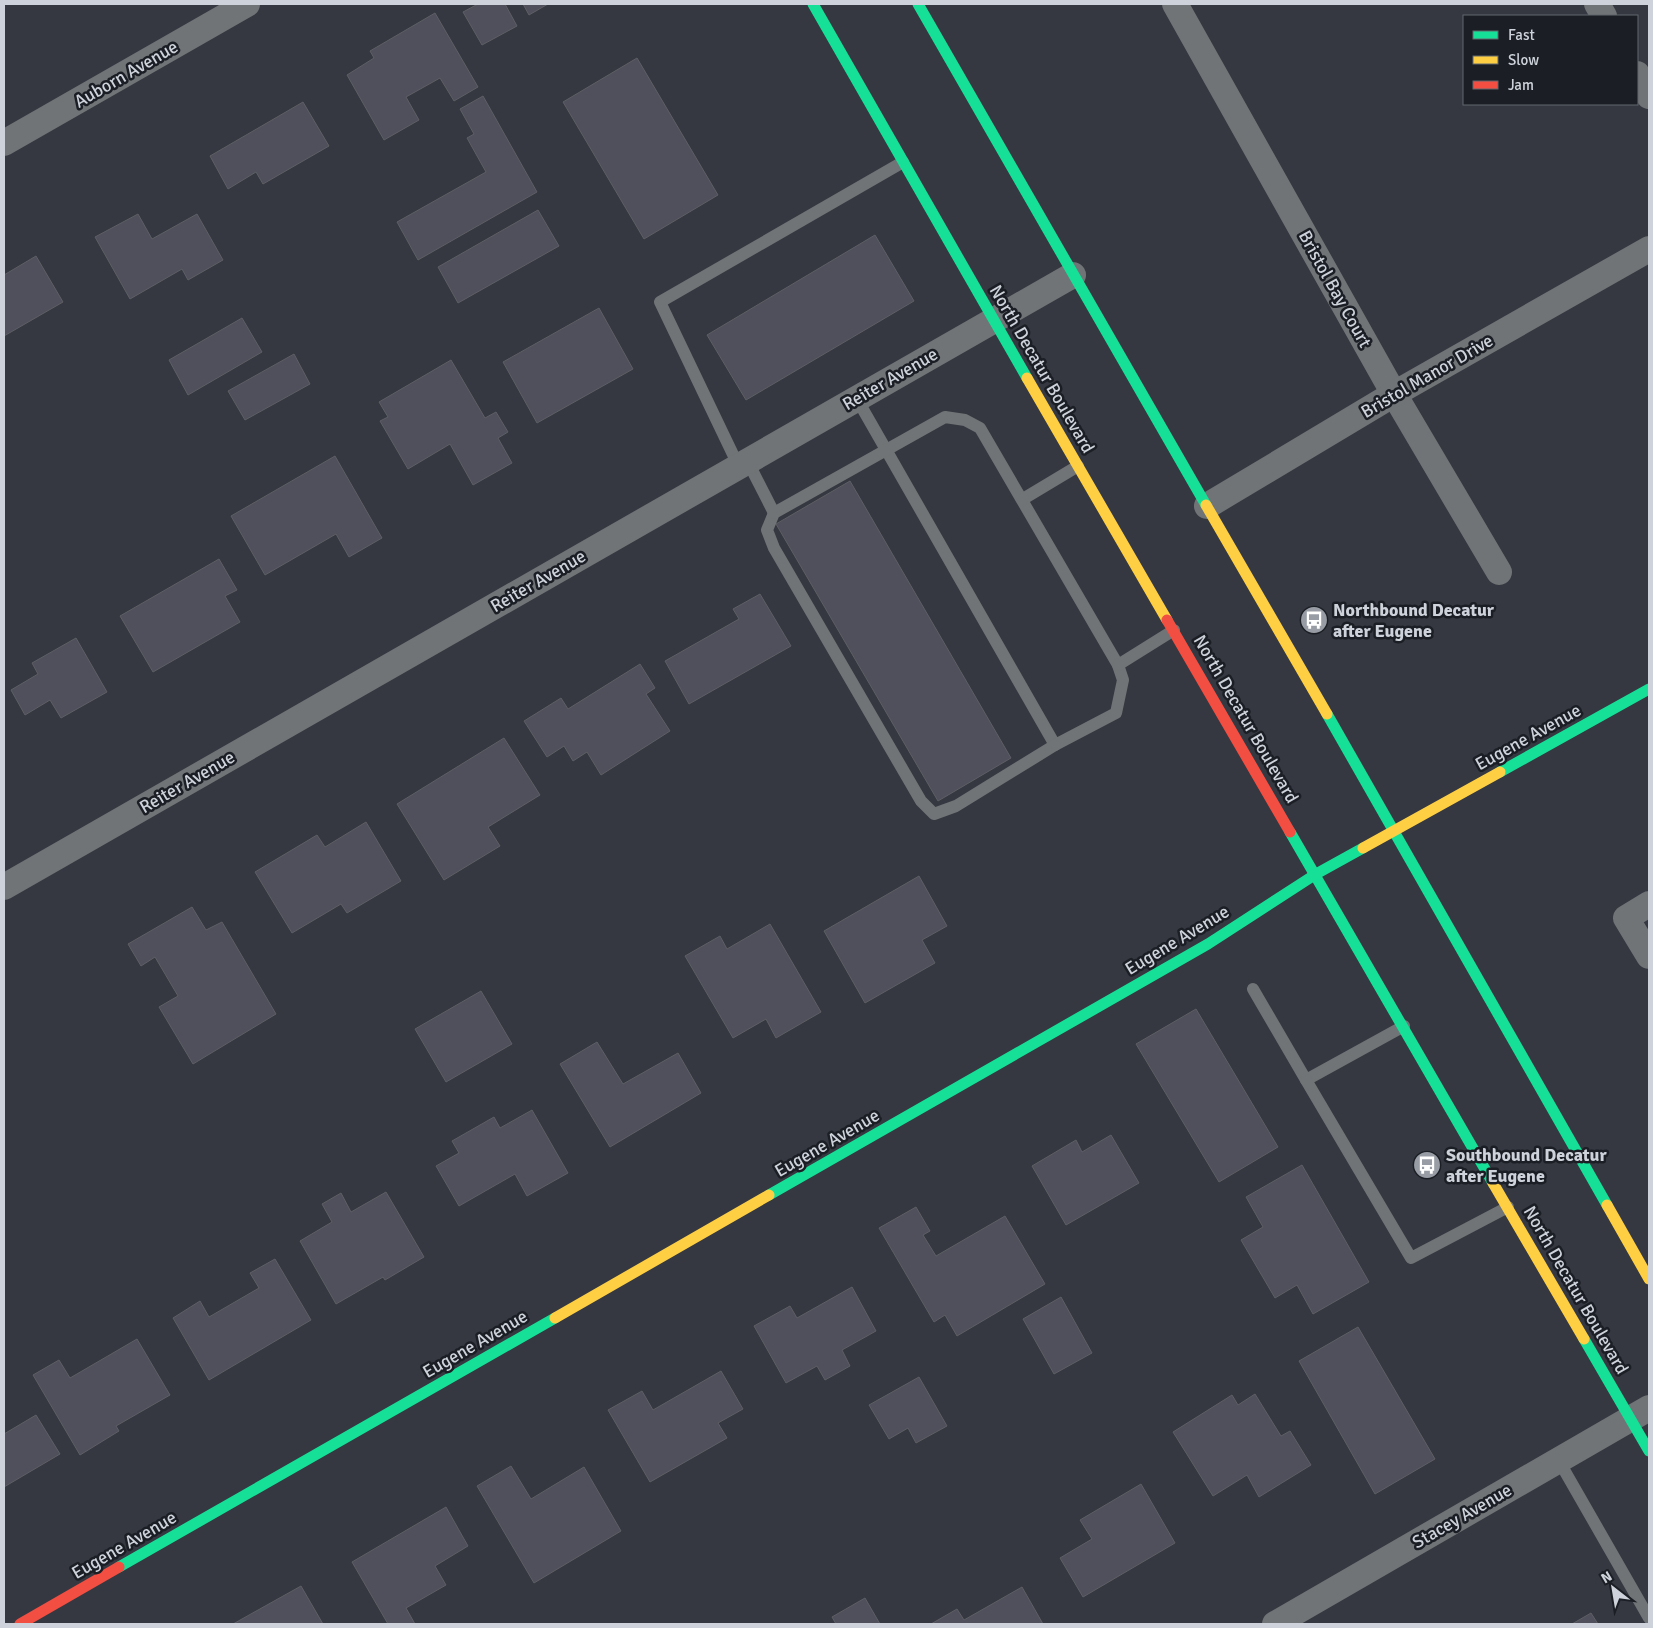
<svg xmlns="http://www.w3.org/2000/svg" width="1653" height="1628" viewBox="0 0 1653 1628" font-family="Signika,sans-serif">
	<rect width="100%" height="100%" fill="#353840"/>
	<g fill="#50505c" stroke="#5e5f65">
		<path d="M478,4H505L517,26L482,45L463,12Z"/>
		<path d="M523,4H548L529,15Z"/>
		<path d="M435,13L478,87L454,101L440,78L406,97L419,120L384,140L347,75L374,58L370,51Z"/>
		<path d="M637,58L718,195L644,239L563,102Z"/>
		<path d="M483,96L537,192L418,260L397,222L486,172L467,138L474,134L460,109Z"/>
		<path d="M303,102L329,146L263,184L256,172L228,189L210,156Z"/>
		<path d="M538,210L559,246L458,303L438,267Z"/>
		<path d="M138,214L152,239L197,214L223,260L188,280L182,269L130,299L95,237Z"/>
		<path d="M875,235L914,301L746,400L707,335Z"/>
		<path d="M36,256L63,302L4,336V275Z"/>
		<path d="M599,308L633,369L537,423L503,362Z"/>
		<path d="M242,318L262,352L188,395L169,360Z"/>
		<path d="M294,354L310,384L245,420L228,391Z"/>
		<path d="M451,360L485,418L496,412L508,432L498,438L512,463L473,485L450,444L408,469L380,421L388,417L379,402Z"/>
		<path d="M335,456L382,538L349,557L336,534L265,575L231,516Z"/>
		<path d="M850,481L1011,758L938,801L776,524Z"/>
		<path d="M219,559L237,590L225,596L240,622L153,672L120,616Z"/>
		<path d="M760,594L791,646L689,704L665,661L739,619L733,609Z"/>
		<path d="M76,638L107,692L61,718L50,700L25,715L11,690L38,674L32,663Z"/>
		<path d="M640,664L655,688L646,694L670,731L601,775L587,752L573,761L564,746L547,757L524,721L561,698L568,709Z"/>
		<path d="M504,738L540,795L488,827L500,846L444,880L397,804Z"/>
		<path d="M366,822L401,881L347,913L341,904L292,933L255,872L317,835L325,847Z"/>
		<path d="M919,876L947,926L922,940L935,963L865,1003L824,931Z"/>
		<path d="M192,907L206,930L222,922L276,1014L193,1064L159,1007L178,996L155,957L141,966L128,944Z"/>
		<path d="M770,924L821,1012L776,1038L766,1019L733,1038L685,956L720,936L727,949Z"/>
		<path d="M481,991L512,1044L446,1082L415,1029Z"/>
		<path d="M1196,1009L1278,1147L1219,1182L1136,1044Z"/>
		<path d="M597,1042L623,1084L678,1053L701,1093L610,1147L560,1064Z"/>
		<path d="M532,1110L568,1173L527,1196L515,1174L459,1206L436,1166L459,1153L452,1141L494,1117L500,1128Z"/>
		<path d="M1111,1135L1139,1183L1066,1225L1032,1166L1076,1140L1082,1152Z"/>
		<path d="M1302,1165L1369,1282L1313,1314L1297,1285L1275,1298L1241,1240L1263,1227L1246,1197Z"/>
		<path d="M386,1192L424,1257L385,1280L383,1277L336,1304L300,1241L332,1222L322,1204L341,1193L351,1212Z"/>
		<path d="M916,1207L930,1231L923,1235L936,1256L1005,1216L1045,1284L957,1336L945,1315L934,1322L879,1228Z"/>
		<path d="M275,1259L311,1320L209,1380L173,1318L200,1301L209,1317L259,1288L250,1273Z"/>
		<path d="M852,1287L876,1331L842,1350L850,1366L825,1380L817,1366L786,1383L754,1326L790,1306L797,1318Z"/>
		<path d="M1061,1297L1092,1353L1054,1374L1023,1319Z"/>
		<path d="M1358,1327L1435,1459L1375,1494L1299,1361Z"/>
		<path d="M137,1339L170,1395L116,1426L119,1431L80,1455L33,1375L59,1360L70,1378Z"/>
		<path d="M721,1371L743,1409L718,1423L727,1438L650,1482L608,1410L642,1391L653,1410Z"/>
		<path d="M919,1377L947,1426L916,1443L908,1428L889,1439L869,1405Z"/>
		<path d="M1255,1394L1281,1436L1290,1431L1311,1465L1259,1497L1247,1475L1213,1496L1173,1432L1232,1395L1238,1405Z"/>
		<path d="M36,1415L60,1454L4,1487V1434Z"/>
		<path d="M511,1466L531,1499L584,1467L621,1531L534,1583L477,1486Z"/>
		<path d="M1141,1484L1175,1543L1083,1597L1060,1558L1092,1539L1080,1520Z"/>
		<path d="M446,1507L468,1546L435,1566L446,1585L406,1608L415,1624H388L352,1562Z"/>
		<path d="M301,1586L323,1624H233Z"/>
		<path d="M1022,1587L1043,1624H931L957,1609L964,1620Z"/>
		<path d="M865,1598L880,1624H836L832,1617Z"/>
		<path d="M1591,1613L1598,1624H1572Z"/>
	</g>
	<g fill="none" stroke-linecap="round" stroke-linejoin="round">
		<g stroke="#707476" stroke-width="12">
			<path d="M857,399L1055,745"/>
			<path d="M945,417L965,420L980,428L1118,665L1123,680L1116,713L1055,745L956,806L934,814L921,801L774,548L767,530L774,513Z"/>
			<path d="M748,462L774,513"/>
			<path d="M739,467L660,302L903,162"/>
			<path d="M1023,499L1078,466"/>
			<path d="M1118,665L1174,630"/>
			<path d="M1253,989L1306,1080L1404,1026"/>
			<path d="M1306,1080L1411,1258L1508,1207"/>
			<path d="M1559,1461L1649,1618"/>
		</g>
		<g stroke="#707476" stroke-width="26">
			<path d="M1175,4L1394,394L1499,572"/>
			<path d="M1597,4L1604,16"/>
			<path d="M1637,74L1649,96"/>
			<path d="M4,143L247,4"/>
			<path d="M1207,506L1394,394L1649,249"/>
			<path d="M4,887L1073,275"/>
			<path d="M1649,904L1626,918L1649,956"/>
			<path d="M1275,1624L1649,1408"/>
		</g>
		<g stroke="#16e098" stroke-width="11">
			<path d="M813,4L1027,378"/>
			<path d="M918,4L1206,505"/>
			<path d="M1327,714L1607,1205"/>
			<path d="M1500,772L1649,689"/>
			<path d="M1290,832L1493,1183"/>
			<path d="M769,1195L1208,944L1316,874L1363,848"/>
			<path d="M1584,1339L1649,1451"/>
			<path d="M119,1567L555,1318"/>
		</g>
		<g stroke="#ffcf43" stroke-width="11">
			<path d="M1027,378L1167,620"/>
			<path d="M1206,505L1327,714"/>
			<path d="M1363,848L1500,772"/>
			<path d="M1493,1183L1584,1339"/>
			<path d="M1607,1205L1649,1279"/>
			<path d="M555,1318L769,1195"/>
		</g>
		<g stroke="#f24e42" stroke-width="11">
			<path d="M1167,620L1290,832"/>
			<path d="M20,1624L119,1567"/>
		</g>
	</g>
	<defs>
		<g id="bus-disc" transform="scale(1.4375)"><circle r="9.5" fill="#989da5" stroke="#1b1e25"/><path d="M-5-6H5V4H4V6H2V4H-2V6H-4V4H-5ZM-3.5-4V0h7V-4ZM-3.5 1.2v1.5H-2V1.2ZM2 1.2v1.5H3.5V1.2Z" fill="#fff"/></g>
	</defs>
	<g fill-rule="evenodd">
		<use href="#bus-disc" x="1314" y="620"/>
		<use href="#bus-disc" x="1427" y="1165"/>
	</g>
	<g text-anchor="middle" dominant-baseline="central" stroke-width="5" stroke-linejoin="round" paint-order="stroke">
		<g font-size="18" fill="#ced3db" stroke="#1b1e25">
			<text transform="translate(126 74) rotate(-30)">Auborn Avenue</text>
			<text transform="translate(1335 289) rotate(61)">Bristol Bay Court</text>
			<text transform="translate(1042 369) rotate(60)">North Decatur Boulevard</text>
			<text transform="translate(1427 376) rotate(-30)">Bristol Manor Drive</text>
			<text transform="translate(890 379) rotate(-30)">Reiter Avenue</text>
			<text transform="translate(538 581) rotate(-30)">Reiter Avenue</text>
			<text transform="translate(1246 719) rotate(60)">North Decatur Boulevard</text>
			<text transform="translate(1528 737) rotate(-29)">Eugene Avenue</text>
			<text transform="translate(187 782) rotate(-30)">Reiter Avenue</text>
			<text transform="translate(1177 940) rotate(-31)">Eugene Avenue</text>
			<text transform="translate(827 1143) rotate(-30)">Eugene Avenue</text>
			<text transform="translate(1576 1290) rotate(60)">North Decatur Boulevard</text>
			<text transform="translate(475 1344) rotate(-30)">Eugene Avenue</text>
			<text transform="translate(1462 1516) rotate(-30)">Stacey Avenue</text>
			<text transform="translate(124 1545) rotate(-30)">Eugene Avenue</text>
		</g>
		<g font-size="18" font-weight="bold" fill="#ced3db" stroke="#1b1e25" text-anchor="start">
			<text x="1333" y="610">Northbound Decatur<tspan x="1333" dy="21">after Eugene</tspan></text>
			<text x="1446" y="1155">Southbound Decatur<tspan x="1446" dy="21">after Eugene</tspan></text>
		</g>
	</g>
	<rect width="1653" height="1628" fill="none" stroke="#ced3db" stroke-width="10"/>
	<rect x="1463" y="15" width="175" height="90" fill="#1b1e25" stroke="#63666e"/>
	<rect x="1473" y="31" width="25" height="8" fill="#16e098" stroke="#63666e"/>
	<text x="1508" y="40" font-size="15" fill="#ced3db">Fast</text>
	<rect x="1473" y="56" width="25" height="8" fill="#ffcf43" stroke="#63666e"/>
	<text x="1508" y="65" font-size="15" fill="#ced3db">Slow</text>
	<rect x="1473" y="81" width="25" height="8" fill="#f24e42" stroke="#63666e"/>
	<text x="1508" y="90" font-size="15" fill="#ced3db">Jam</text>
	<g transform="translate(1613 1588) rotate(329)" stroke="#1b1e25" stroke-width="4" paint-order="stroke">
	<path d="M0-4L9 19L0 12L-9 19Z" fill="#ced3db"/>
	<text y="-8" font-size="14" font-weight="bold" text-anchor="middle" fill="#ced3db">N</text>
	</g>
</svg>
